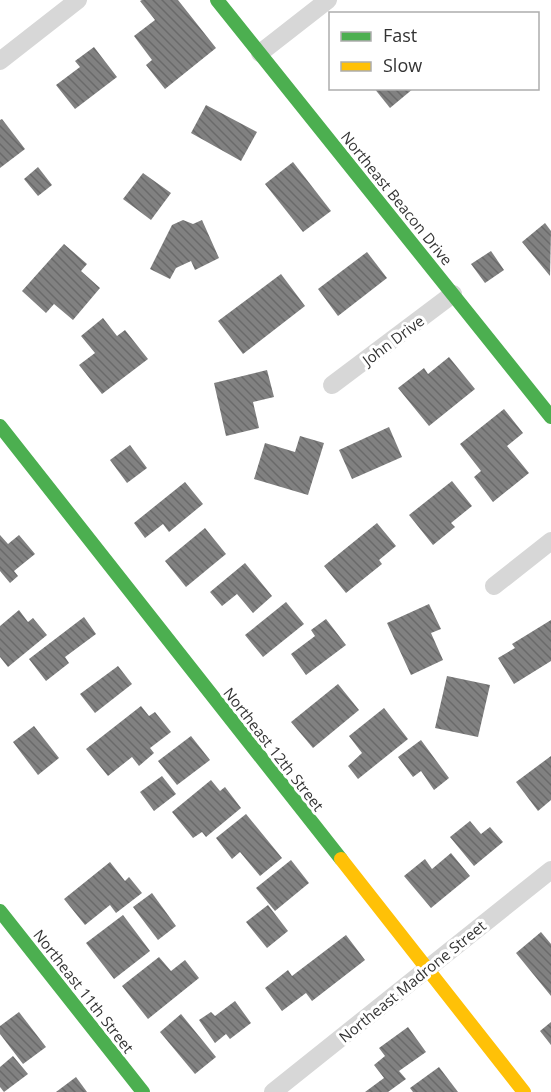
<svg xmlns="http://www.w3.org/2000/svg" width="551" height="1092" viewBox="0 0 551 1092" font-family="'Open Sans',sans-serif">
	<defs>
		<pattern id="building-back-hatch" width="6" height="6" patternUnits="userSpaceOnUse" patternTransform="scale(1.5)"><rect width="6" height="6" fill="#818181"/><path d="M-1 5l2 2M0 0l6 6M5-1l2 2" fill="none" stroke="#6a6a6a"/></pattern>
	</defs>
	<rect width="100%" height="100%" fill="#fff"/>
	<g fill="url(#building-back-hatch)">
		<path d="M142,0H178L216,48L165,89L146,65L152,60L134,36L155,20L140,1Z"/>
		<path d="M94,47L117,77L75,109L56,85L80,67L75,61Z"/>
		<path d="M374,88H414L390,108Z"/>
		<path d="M206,105L257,132L241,161L191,133Z"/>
		<path d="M2,119L25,149L0,168V120Z"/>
		<path d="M293,162L331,211L303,232L265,184Z"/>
		<path d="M38,167L52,185L38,196L24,179Z"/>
		<path d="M143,173L171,193L151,220L123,199Z"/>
		<path d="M183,220L193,224L202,220L219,258L195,270L191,261L176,268L170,279L150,269L172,225Z"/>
		<path d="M545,223L551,231L550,276L522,242Z"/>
		<path d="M64,244L87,264L81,271L100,288L73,320L54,304L46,313L22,291Z"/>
		<path d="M491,251L504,270L485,283L471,264Z"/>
		<path d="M367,252L387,278L338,316L318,289Z"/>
		<path d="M281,274L305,306L243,354L218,321Z"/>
		<path d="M103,318L117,336L125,330L148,359L102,394L79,365L95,353L81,336Z"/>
		<path d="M449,357L475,389L429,426L398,388L424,368L428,374Z"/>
		<path d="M267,370L274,397L253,402L259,428L226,436L214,383Z"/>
		<path d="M504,409L523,433L507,446L529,473L493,502L474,477L481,471L460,444Z"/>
		<path d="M389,427L402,457L352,479L339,450Z"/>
		<path d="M300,436L324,443L308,495L254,479L265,443L295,452Z"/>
		<path d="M130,445L147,468L127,483L110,460Z"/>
		<path d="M452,481L472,506L451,523L455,527L433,545L409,515Z"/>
		<path d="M185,482L203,504L169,532L163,524L145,538L134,523Z"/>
		<path d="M377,523L396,546L379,560L382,564L346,593L324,566Z"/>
		<path d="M205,528L226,554L186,587L165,561Z"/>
		<path d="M0,535L8,544L19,535L35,554L14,571L18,576L10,583L0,571Z"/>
		<path d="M245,563L272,596L253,613L237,594L222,606L210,592Z"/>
		<path d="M286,602L304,624L263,657L245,635Z"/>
		<path d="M429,604L441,629L431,633L443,660L411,675L387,623Z"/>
		<path d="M19,610L28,622L33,618L47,635L8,667L0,657V626Z"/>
		<path d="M84,617L96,634L65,657L69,663L46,681L29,659Z"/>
		<path d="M326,619L346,645L306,675L291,654L315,636L311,630Z"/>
		<path d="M551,620V661L514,684L498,658L515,648L512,644Z"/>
		<path d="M118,666L132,684L95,713L80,694Z"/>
		<path d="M447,676L490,685L478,737L435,728Z"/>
		<path d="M338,684L359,710L313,748L291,722Z"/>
		<path d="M141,706L149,716L155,712L171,732L150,748L154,753L139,766L132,757L108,776L86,749Z"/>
		<path d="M384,708L408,739L358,779L348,766L362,753L349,736Z"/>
		<path d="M34,726L59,758L38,775L13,742Z"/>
		<path d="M191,736L210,760L177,785L158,761Z"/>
		<path d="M421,740L449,778L434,790L421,771L413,777L398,757Z"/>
		<path d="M551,756V800L538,811L516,782Z"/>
		<path d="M162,776L176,794L154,811L140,792Z"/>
		<path d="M211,780L220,791L225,787L241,808L206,837L202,832L193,838L172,812Z"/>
		<path d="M246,814L282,858L260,876L240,852L232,859L216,838Z"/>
		<path d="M470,821L481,834L490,827L503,842L474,866L450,837Z"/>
		<path d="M451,853L470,876L431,908L404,876L425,859L432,869Z"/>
		<path d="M291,860L309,883L275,911L256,888Z"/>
		<path d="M110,862L125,881L129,877L142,893L116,913L110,905L85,925L64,899Z"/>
		<path d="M152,893L176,926L158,940L133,907Z"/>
		<path d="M268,905L288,931L267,948L246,922Z"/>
		<path d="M123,915L150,951L114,979L86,943Z"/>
		<path d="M541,932L551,944V996L516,953Z"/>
		<path d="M346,935L365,960L312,1001L306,993L282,1011L265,988L288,970L292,976Z"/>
		<path d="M159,957L171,971L185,960L199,978L148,1019L122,986Z"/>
		<path d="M235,1001L251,1023L230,1039L226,1034L215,1043L199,1020L211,1012L215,1016Z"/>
		<path d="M19,1012L46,1047L23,1064L0,1034V1026Z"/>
		<path d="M181,1014L216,1057L195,1074L160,1032Z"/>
		<path d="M551,1022V1045L540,1031Z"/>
		<path d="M408,1027L426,1052L399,1071L406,1079L388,1092H365L384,1078L374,1065L385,1056L379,1048Z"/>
		<path d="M13,1056L28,1074L4,1092L0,1087V1067Z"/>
		<path d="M439,1067L458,1092H413L410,1088Z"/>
		<path d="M76,1077L87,1092H56Z"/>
	</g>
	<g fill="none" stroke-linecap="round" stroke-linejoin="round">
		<g stroke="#d7d7d7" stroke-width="18">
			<path d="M260,53L328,0"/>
			<path d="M0,61L78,0"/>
			<path d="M332,385L453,294"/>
			<path d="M494,586L551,541"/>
			<path d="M273,1092L551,870"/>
		</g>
		<g stroke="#4caf50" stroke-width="14">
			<path d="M217,0L551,417"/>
			<path d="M0,426L341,859"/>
			<path d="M0,911L143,1092"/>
		</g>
		<path stroke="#ffc107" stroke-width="14" d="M341,859L524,1092"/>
	</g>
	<g text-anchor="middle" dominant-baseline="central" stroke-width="6" stroke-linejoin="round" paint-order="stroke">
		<g font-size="15" fill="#333" stroke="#fff">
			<text transform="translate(397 198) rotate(51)">Northeast Beacon Drive</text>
			<text transform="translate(393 340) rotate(-37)">John Drive</text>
			<text transform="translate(274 749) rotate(52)">Northeast 12th Street</text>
			<text transform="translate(412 981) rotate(-39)">Northeast Madrone Street</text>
			<text transform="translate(84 991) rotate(52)">Northeast 11th Street</text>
		</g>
	</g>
	<rect x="329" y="12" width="210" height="78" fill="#ffffff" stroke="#adadad" stroke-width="1.5"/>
	<rect x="341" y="32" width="30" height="9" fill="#4caf50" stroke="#adadad" stroke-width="1.5"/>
	<text x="383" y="42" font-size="18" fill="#333333">Fast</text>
	<rect x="341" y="62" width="30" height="9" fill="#ffc107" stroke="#adadad" stroke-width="1.5"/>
	<text x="383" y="72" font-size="18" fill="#333333">Slow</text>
</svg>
